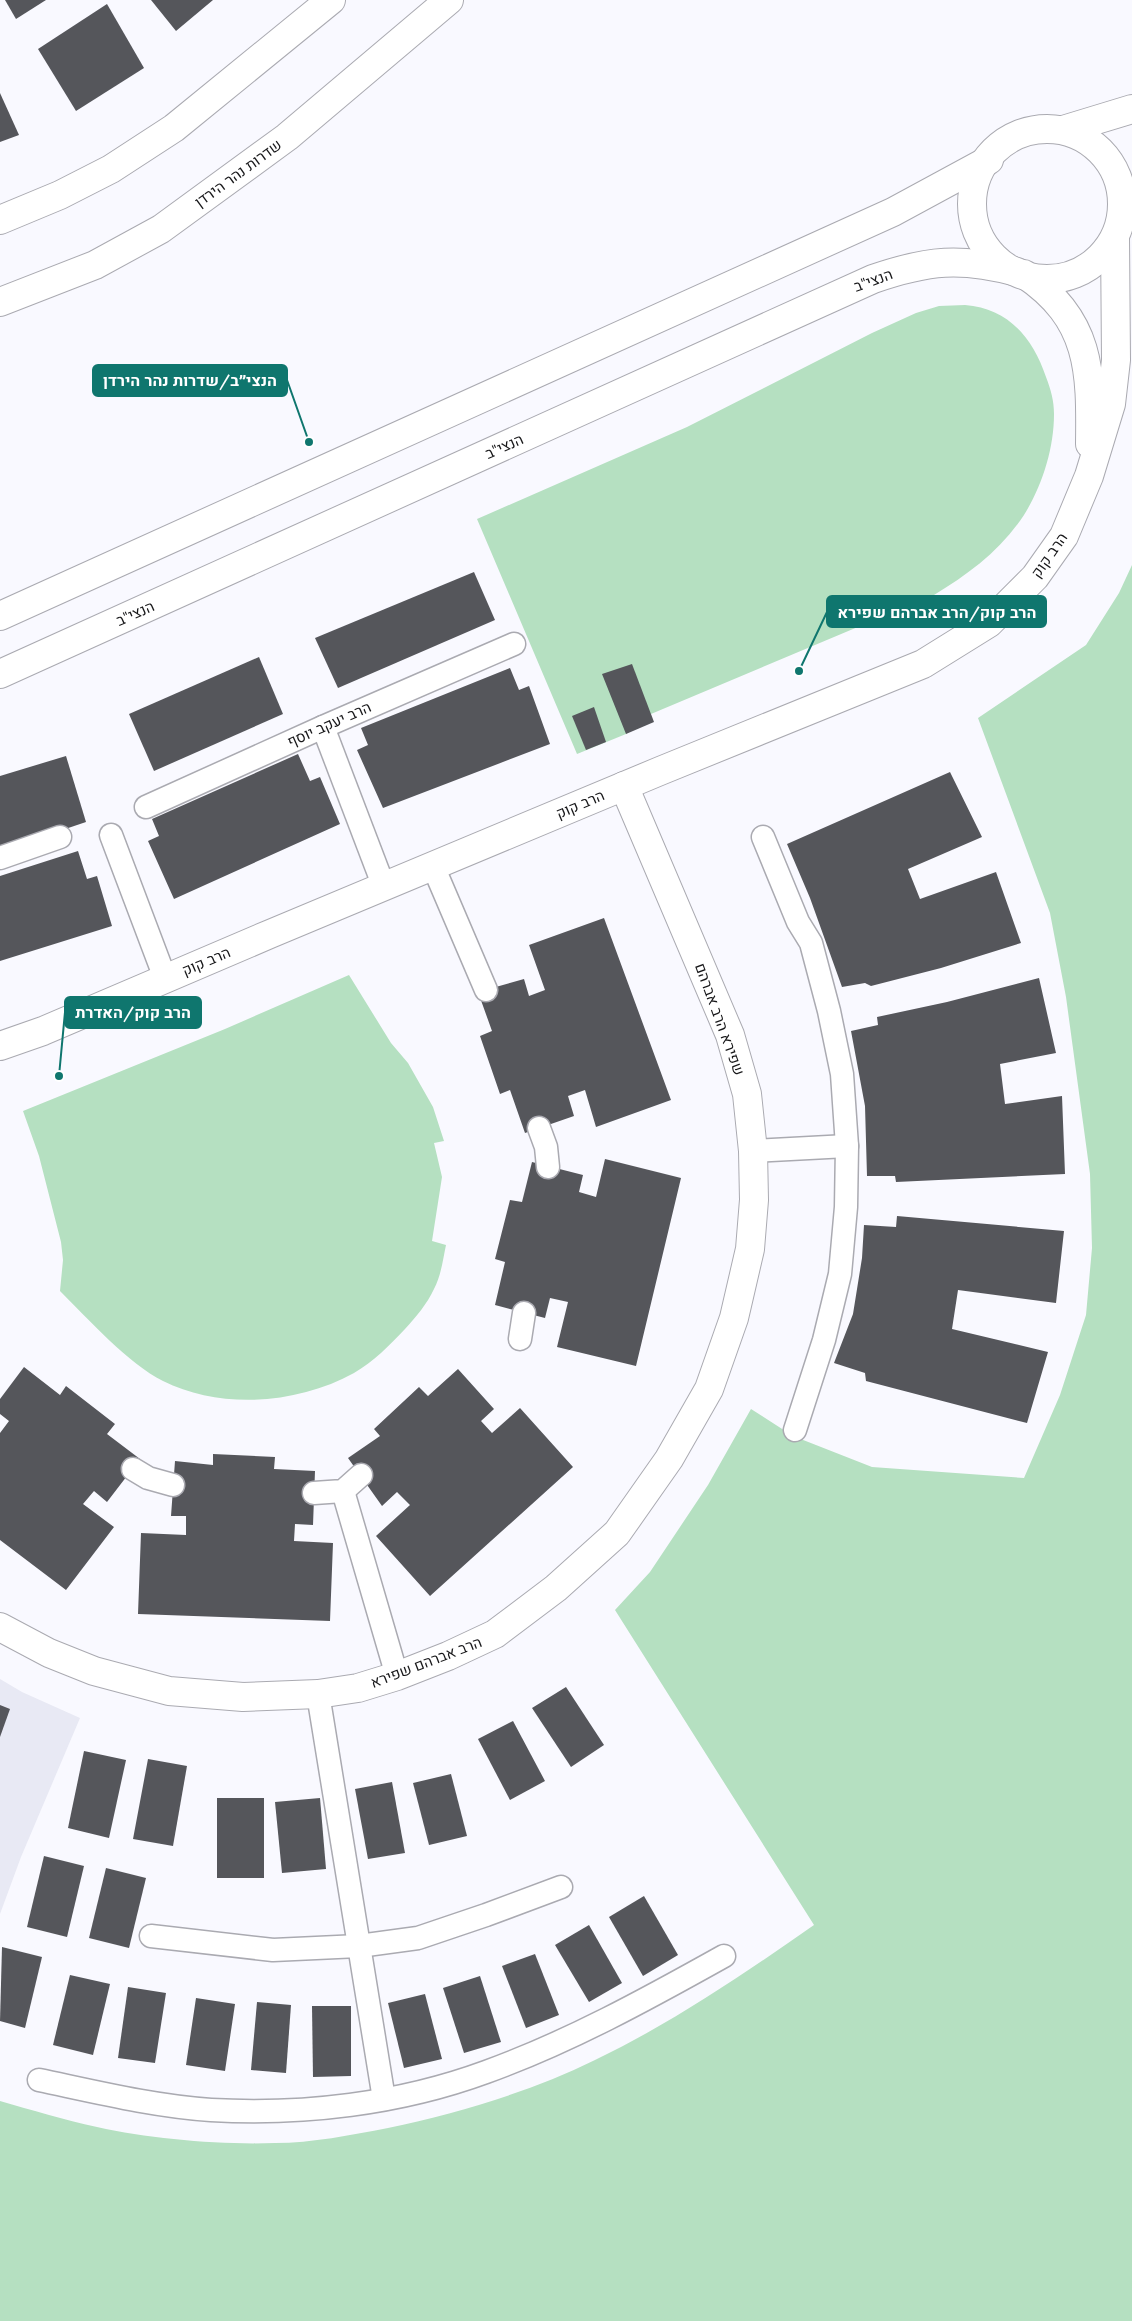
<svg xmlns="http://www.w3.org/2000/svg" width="1132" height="2321" viewBox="0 0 1132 2321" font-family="Lora,Heebo,serif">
	<rect width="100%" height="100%" fill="#f9f9ff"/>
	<path fill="#e8e9f4" d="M0,1679L22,1692L80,1718L21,1857L0,1914Z"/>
	<g fill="#b5e0c1">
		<path d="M965,305C1008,308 1033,338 1046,377C1051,390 1054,401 1054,414C1054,449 1042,486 1024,515C1001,550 969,574 934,595L651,714L626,734L577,754L477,519L687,427L872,333L916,313L939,306Z"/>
		<path d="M1132,565V2321H0V2101C32,2110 64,2120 97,2127C151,2139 220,2145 275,2143C312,2143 351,2135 388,2128C458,2113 530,2092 595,2060C672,2023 744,1974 814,1925L615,1610L650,1572L708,1485L751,1409L793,1436L872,1467L1024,1478L1060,1395L1086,1315L1092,1248L1090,1174L1066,997L1050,913L978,718L1086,645L1119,593Z"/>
		<path d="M349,975L391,1043L408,1063L433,1107L444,1141L434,1143L442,1177L432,1241L446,1245C443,1259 441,1276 434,1289C427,1304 416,1317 405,1329C390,1345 373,1362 354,1373C298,1404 221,1410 163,1381C129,1364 88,1319 60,1291L63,1260L61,1242L39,1156L23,1111L225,1029Z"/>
	</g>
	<g fill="#55565b">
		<path d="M5,0H46L16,19Z"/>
		<path d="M151,0H213L176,31Z"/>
		<path d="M107,4L144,68L76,111L38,49Z"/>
		<path d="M0,93L19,135L0,142Z"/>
		<path d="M474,572L495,620L338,688L315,638Z"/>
		<path d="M259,657L283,714L154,771L129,714Z"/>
		<path d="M632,664L654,722L626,734L602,674Z"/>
		<path d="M510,668L519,690L529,686L550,744L383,808L357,750L368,745L361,728Z"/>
		<path d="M594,707L606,742L586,750L572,716Z"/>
		<path d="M298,754L310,781L320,777L340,824L174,899L148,841L159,836L152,819Z"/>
		<path d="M66,756L86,822L0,851V776Z"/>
		<path d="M950,772L982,837L908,869L920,899L996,872L1021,943L941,968L871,986L865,983L842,987L810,898L787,844Z"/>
		<path d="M78,851L87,879L97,876L112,926L0,961V876Z"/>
		<path d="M604,918L671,1100L596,1127L585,1090L568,1096L574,1116L525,1133L510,1090L500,1094L480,1036L492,1031L478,992L524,979L529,996L545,990L529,945Z"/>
		<path d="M1039,978L1056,1053L1000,1064L1005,1104L1062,1096L1065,1174L896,1182L895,1176H867L865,1106L851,1031L878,1025L877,1017L947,1002Z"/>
		<path d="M605,1159L681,1178L636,1366L557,1347L568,1302L550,1298L545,1318L495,1305L505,1262L495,1259L510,1200L522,1202L532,1162L583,1175L579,1192L596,1197Z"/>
		<path d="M897,1216L1064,1231L1056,1303L958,1290L952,1329L1048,1352L1027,1423L866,1381L865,1373L834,1363L853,1314L862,1258L864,1225L896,1227Z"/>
		<path d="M24,1367L60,1395L66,1386L115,1424L107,1434L140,1459L107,1502L94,1491L83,1504L114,1527L66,1590L0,1540V1433L9,1421L0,1414V1399Z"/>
		<path d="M458,1369L494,1409L481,1421L492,1433L520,1408L573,1467L430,1596L376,1536L410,1505L397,1492L382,1506L348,1458L380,1436L374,1429L419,1387L428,1396Z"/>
		<path d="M213,1454L275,1457L274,1469L315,1471L313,1525L295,1524L294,1541L333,1543L330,1621L138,1614L141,1533L186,1535V1516H171L175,1461L213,1465Z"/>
		<path d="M566,1687L604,1745L571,1767L532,1708Z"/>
		<path d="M0,1705L10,1709L0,1737Z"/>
		<path d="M513,1721L545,1781L510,1800L478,1739Z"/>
		<path d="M84,1751L126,1760L109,1838L68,1828Z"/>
		<path d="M148,1759L187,1766L173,1846L133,1839Z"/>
		<path d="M451,1774L467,1836L429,1845L413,1783Z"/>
		<path d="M392,1782L405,1853L368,1859L355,1789Z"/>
		<rect x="217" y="1798" width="47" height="80"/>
		<path d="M320,1798L326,1869L282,1873L275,1802Z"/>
		<path d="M44,1856L84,1866L67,1937L27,1927Z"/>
		<path d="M106,1868L146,1878L129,1948L89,1938Z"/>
		<path d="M644,1896L678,1955L643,1976L609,1917Z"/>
		<path d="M589,1925L622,1983L589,2002L555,1945Z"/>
		<path d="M2,1947L42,1957L25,2028L0,2021Z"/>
		<path d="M535,1954L559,2015L526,2028L502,1966Z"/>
		<path d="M70,1975L110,1984L93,2055L53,2045Z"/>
		<path d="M480,1976L501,2042L464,2053L443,1988Z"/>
		<path d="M128,1987L166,1993L155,2063L118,2058Z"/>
		<path d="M425,1994L442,2059L404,2068L388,2003Z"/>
		<path d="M196,1998L235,2004L225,2071L186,2065Z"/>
		<path d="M257,2002L291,2005L286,2073L251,2070Z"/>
		<path d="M312,2006H351V2076L313,2077Z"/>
	</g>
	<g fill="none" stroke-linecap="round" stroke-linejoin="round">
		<g stroke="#aaaab1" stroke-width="25">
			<g id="service">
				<path d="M323,727L384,887"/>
				<path d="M146,807L323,727L514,644"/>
				<path d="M111,835L165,978"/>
				<path d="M763,837L798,922L811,943L829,1011L842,1074L847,1146L846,1207L840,1274L824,1340L795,1430"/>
				<path d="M0,858L60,837"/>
				<path d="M433,866L486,990"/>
				<path d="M539,1128L546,1147L548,1167"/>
				<path d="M753,1151L847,1146"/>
				<path d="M520,1339L524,1313"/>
				<path d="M133,1469L148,1478L173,1485"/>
				<path d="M343,1491L397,1676"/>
				<path d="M314,1493L343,1491L361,1475"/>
				<path d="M318,1694L384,2099"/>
				<path d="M151,1936L273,1950L359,1946L418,1938L486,1915L561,1887"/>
				<path d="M39,2080C96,2092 153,2106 211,2110C303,2115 399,2104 486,2072C569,2042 647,1999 724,1956"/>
			</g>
		</g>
		<g stroke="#aaaab1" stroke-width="30">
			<path id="minor" d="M0,1627L49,1653L94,1671L169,1691L243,1697L318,1694L358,1688L397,1676L448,1656L495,1634L556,1588L617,1533L669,1459L709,1389L734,1318L750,1249L754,1200L753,1151L747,1094L730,1035L624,786"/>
		</g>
		<g stroke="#aaaab1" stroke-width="30">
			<g id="tertiary">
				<circle cx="1047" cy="204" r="75"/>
				<path d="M1063,130L1132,109"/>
				<path d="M1024,274C1091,319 1091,371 1090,444"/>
				<path d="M0,616L893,212L989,160"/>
				<path d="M0,674L873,279C928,260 961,257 1017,272"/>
				<path d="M0,1046L43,1031L270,934L660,771L923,664L989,623L1035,577L1064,536L1089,476L1111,404L1116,360L1115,238"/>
			</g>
		</g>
		<g stroke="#aaaab1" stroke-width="30">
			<g id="secondary">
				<path d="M0,220L60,195L111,169L174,128L331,0"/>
				<path d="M0,302L95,265L161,229L287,137L449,0"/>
			</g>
		</g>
		<use href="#service" stroke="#fff" stroke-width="22"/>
		<use href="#minor" stroke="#fff" stroke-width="28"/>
		<use href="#tertiary" stroke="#fff" stroke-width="28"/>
		<use href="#secondary" stroke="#fff" stroke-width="28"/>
	</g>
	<g text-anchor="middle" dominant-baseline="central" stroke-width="5" stroke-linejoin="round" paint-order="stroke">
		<g font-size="15" fill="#171719" stroke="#fff">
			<text transform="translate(238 173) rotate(-36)">שדרות נהר הירדן</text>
			<text transform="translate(873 280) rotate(-20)">הנצי"ב</text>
			<text transform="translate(504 446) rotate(-24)">הנצי"ב</text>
			<text transform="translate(1049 555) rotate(-55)">הרב קוק</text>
			<text transform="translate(135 613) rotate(-24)">הנצי"ב</text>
			<text transform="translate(329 724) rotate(-24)">הרב יעקב יוסף</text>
			<text transform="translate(580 804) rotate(-23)">הרב קוק</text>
			<text transform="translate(206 961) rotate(-23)">הרב קוק</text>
			<text transform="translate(720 1019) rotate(70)">שפירא הרב אברהם</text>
			<text transform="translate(426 1662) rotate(-21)">הרב אברהם שפירא</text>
		</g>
	</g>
	<path fill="none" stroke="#0f766e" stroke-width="2" d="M309 442L287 380M799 671L827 612M59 1076L65 1012"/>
	<g fill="#0f766e" stroke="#fff" stroke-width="2">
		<circle cx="309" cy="442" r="5"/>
		<circle cx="799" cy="671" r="5"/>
		<circle cx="59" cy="1076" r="5"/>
	</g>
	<g fill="#0f766e" stroke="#0f766e" stroke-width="2">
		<rect x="93" y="365" width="194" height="31" rx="5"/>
		<rect x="827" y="596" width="219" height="31" rx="5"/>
		<rect x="65" y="997" width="136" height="31" rx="5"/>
	</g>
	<g font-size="16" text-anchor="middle" font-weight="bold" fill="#fff">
		<text x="190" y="386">הנצי״ב/שדרות נהר הירדן</text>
		<text x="937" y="618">הרב קוק/הרב אברהם שפירא</text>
		<text x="133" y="1018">הרב קוק/האדרת</text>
	</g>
</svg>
